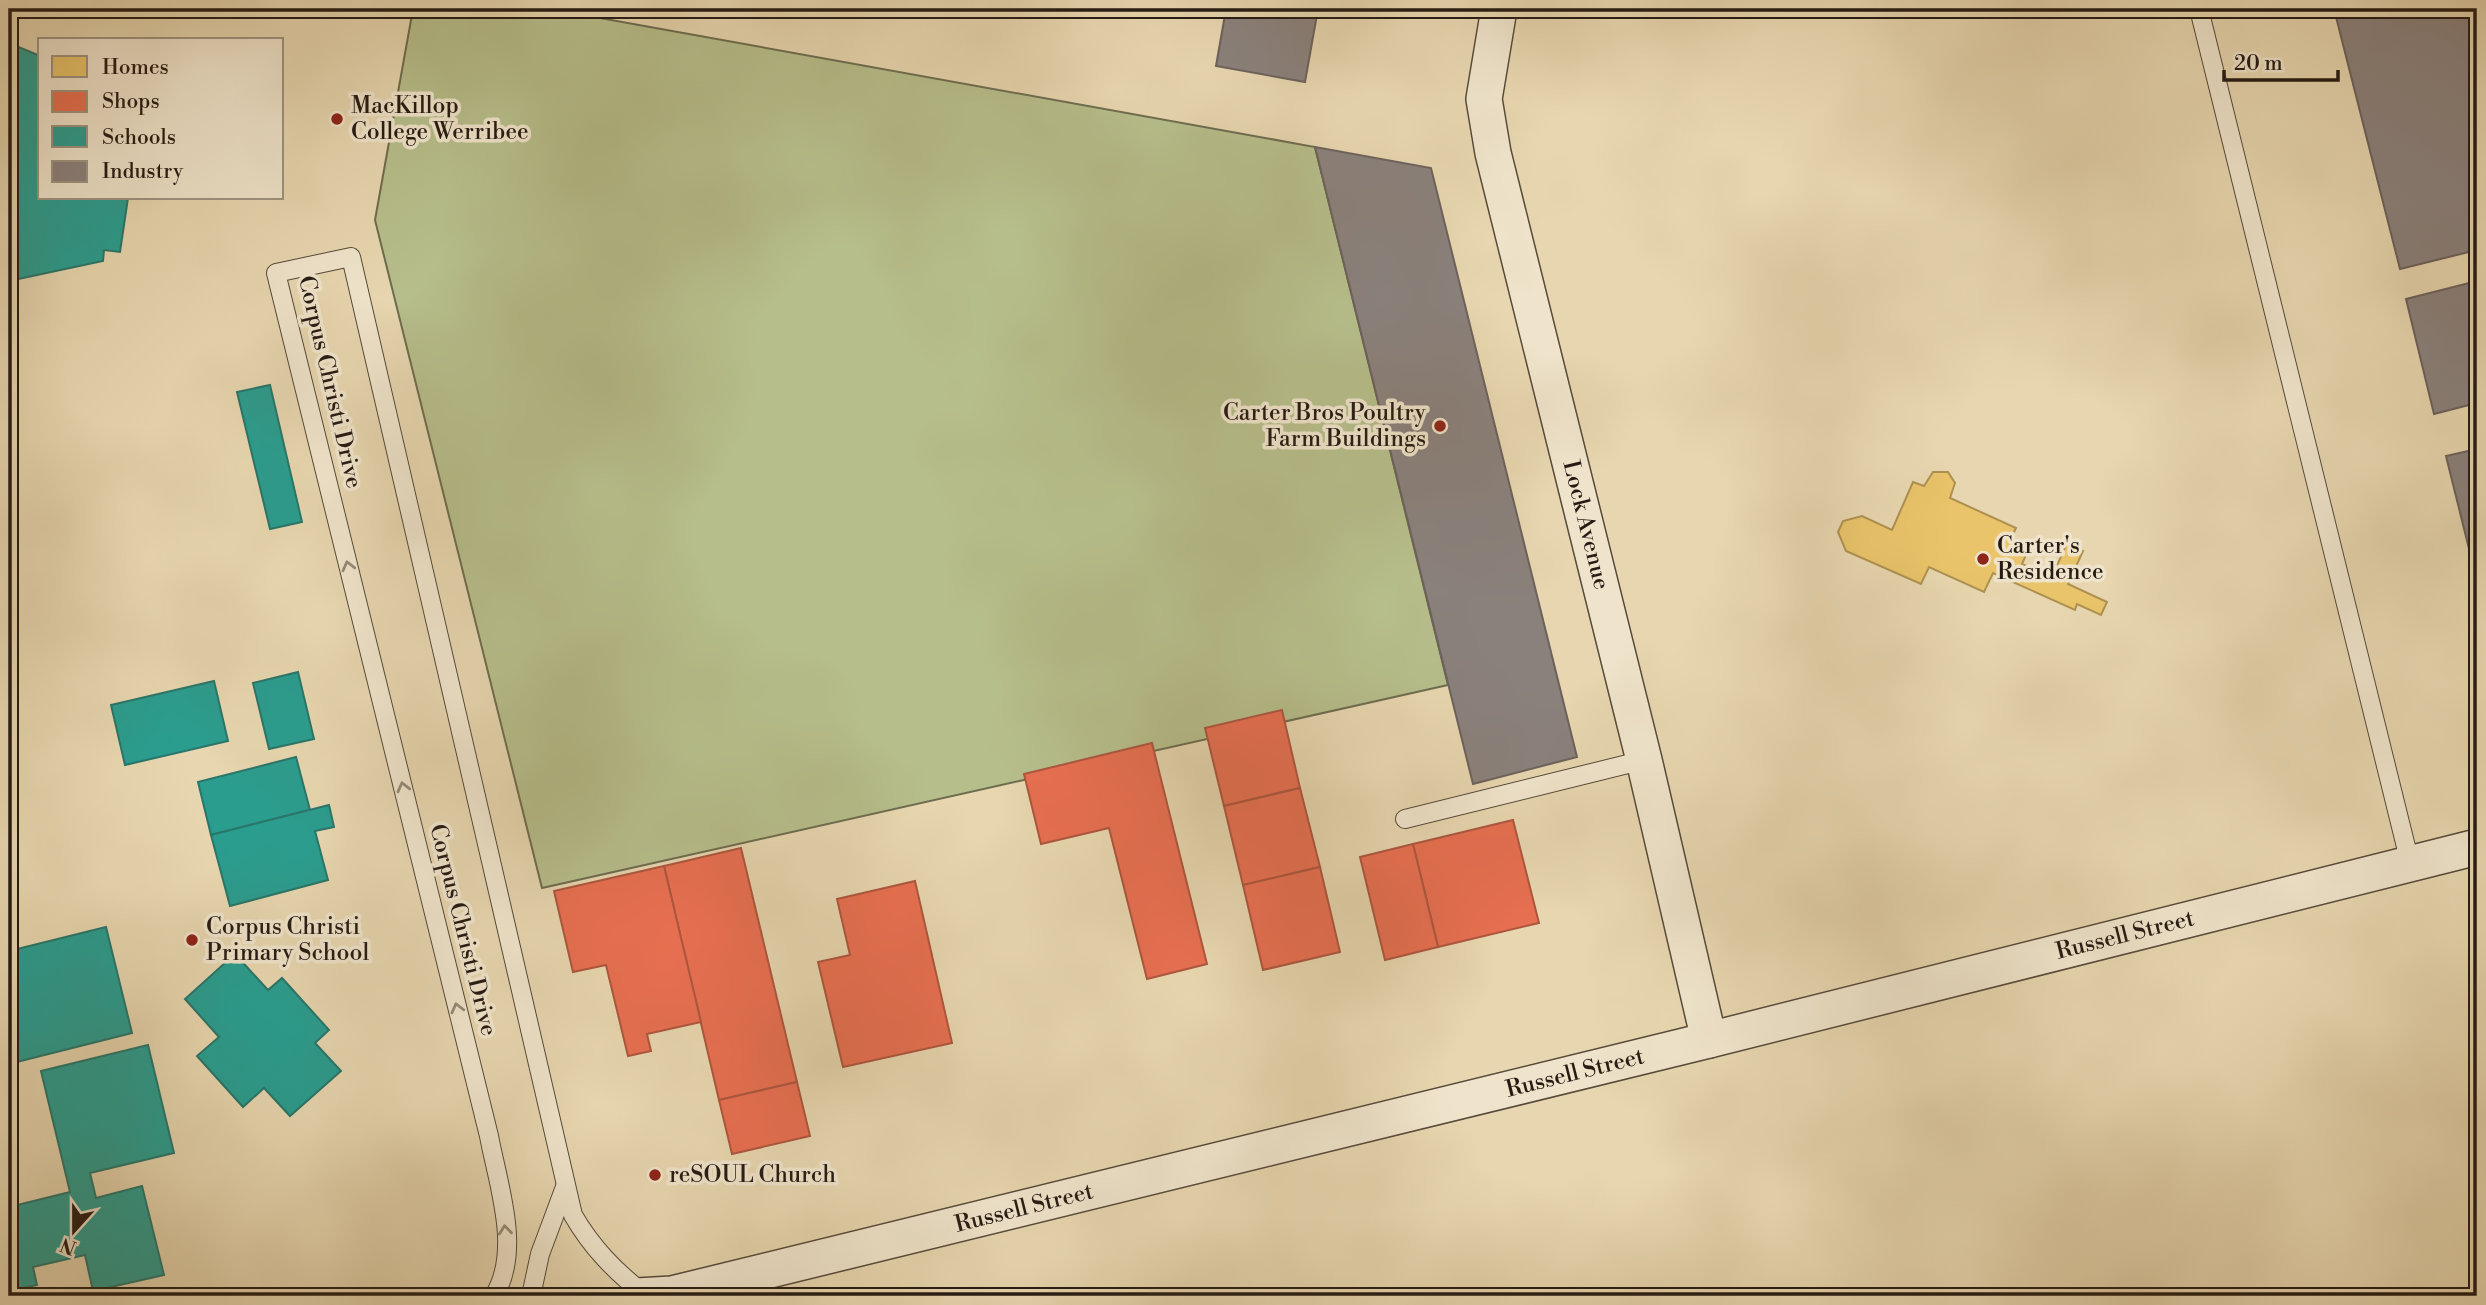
<svg xmlns="http://www.w3.org/2000/svg" width="2486" height="1305" viewBox="0 0 2486 1305" font-family="'Libre Bodoni',serif">
	<rect width="100%" height="100%" fill="#e7d6af"/>
	<filter id="stains"><feTurbulence type="fractalNoise" baseFrequency=".00286" numOctaves="4"/><feColorMatrix values="0 0 0 0 .2 0 0 0 0 .09 0 0 0 0 .02 0 0 0 .5 -.17"/></filter>
	<radialGradient id="worn" r=".72"><stop offset=".6" stop-color="#630" stop-opacity="0"/><stop offset="1" stop-color="#630" stop-opacity=".3"/></radialGradient>
	<path fill="#b6be8b" stroke="#6e6c4f" stroke-width="2" d="M413,9H550L1315,147L1448,685L542,888L375,220Z"/>
	<path fill="#e9c46a" stroke="#ae9150" stroke-width="2" d="M1933,472H1948L1955,483L1950,498L2016,528L2010,540L2029,548L2022,564L2052,577L2067,543L2083,551L2068,584L2107,602L2101,615L2077,604L2075,610L1993,573L1984,592L1929,567L1921,584L1846,551L1838,532L1843,521L1862,516L1892,530L1913,482L1924,486Z"/>
	<g fill="#e76f51" stroke="#ad563e" stroke-width="2">
		<path d="M1282,710L1300,788L1224,806L1205,728Z"/>
		<path d="M1152,743L1207,964L1147,979L1109,828L1041,844L1024,774Z"/>
		<path d="M1300,788L1320,867L1243,885L1224,806Z"/>
		<path d="M1513,820L1539,923L1438,947L1413,844Z"/>
		<path d="M1413,844L1438,947L1385,960L1360,857Z"/>
		<path d="M741,848L797,1082L719,1100L664,866Z"/>
		<path d="M664,866L701,1022L647,1034L651,1051L628,1056L606,965L573,972L554,891Z"/>
		<path d="M1320,867L1340,952L1263,970L1243,885Z"/>
		<path d="M915,881L952,1043L843,1067L818,962L850,955L837,899Z"/>
		<path d="M797,1082L810,1136L732,1154L719,1100Z"/>
	</g>
	<g fill="#2a9d8f" stroke="#29766a" stroke-width="2">
		<path d="M9,43L40,56V198H128L120,252L104,250L103,261L9,281Z"/>
		<path d="M270,385L302,522L270,529L237,392Z"/>
		<path d="M298,672L314,739L269,749L253,683Z"/>
		<path d="M214,681L228,741L125,765L111,705Z"/>
		<path d="M296,757L310,810L211,835L198,782Z"/>
		<path d="M329,805L334,827L315,831L328,880L230,906L211,835Z"/>
		<path d="M106,927L132,1033L9,1064V951Z"/>
		<path d="M235,954L268,990L282,978L329,1030L315,1043L341,1071L290,1116L264,1088L243,1107L197,1056L219,1037L185,999Z"/>
		<path d="M148,1045L174,1153L90,1173L96,1198L142,1186L164,1275L93,1291L85,1255L33,1267L37,1285L9,1291V1207L70,1192L41,1071Z"/>
	</g>
	<g fill="#8a817c" stroke="#6c625c" stroke-width="2">
		<path d="M1226,9H1318L1305,82L1216,66Z"/>
		<path d="M2334,9H2474L2477,22V250L2400,269Z"/>
		<path d="M1315,147L1431,168L1577,757L1473,784Z"/>
		<path d="M2477,281V403L2434,414L2406,299Z"/>
		<path d="M2477,449V569H2474L2446,456Z"/>
	</g>
	<g fill="none" stroke-linecap="round" stroke-linejoin="round">
		<g stroke="#564a3a" stroke-width="20">
			<g id="service">
				<path d="M2199,9L2410,863"/>
				<path d="M1405,819L1644,760"/>
				<path d="M494,1296C522,1250 498,1185 489,1136L276,273L351,257L573,1215C592,1248 615,1271 644,1294"/>
				<path d="M531,1296L540,1254L565,1187"/>
			</g>
		</g>
		<g stroke="#564a3a" stroke-width="38">
			<g id="minor">
				<path d="M1499,9L1484,99L1493,153L1644,760L1709,1040"/>
				<path d="M637,1296L672,1294L1709,1040L2477,847"/>
			</g>
		</g>
		<use href="#service" stroke="#efe4cb" stroke-width="18"/>
		<use href="#minor" stroke="#efe4cb" stroke-width="35"/>
	</g>
	<defs><path id="oneway-chevron" d="M-2-3.5L2.5 0L-2 3.5" fill="none" stroke-width="1.6" stroke-linecap="round" stroke-linejoin="round" transform="scale(1.75)"/></defs>
	<g stroke="#958a78">
		<use href="#oneway-chevron" transform="translate(348 566) rotate(-104)"/>
		<use href="#oneway-chevron" transform="translate(403 787) rotate(-104)"/>
		<use href="#oneway-chevron" transform="translate(457 1008) rotate(-104)"/>
		<use href="#oneway-chevron" transform="translate(505 1230) rotate(-96)"/>
	</g>
	<g fill="#8f2418" stroke="#efe4cb" stroke-width="2.5">
		<circle cx="337" cy="119" r="7"/>
		<circle cx="1440" cy="426" r="7"/>
		<circle cx="1983" cy="559" r="7"/>
		<circle cx="192" cy="940" r="7"/>
		<circle cx="655" cy="1175" r="7"/>
	</g>
	<g text-anchor="middle" dominant-baseline="central" stroke-width="7" stroke-linejoin="round" paint-order="stroke">
		<g font-size="23" fill="#261b13" stroke="#efe4cb" text-anchor="start">
			<text x="351" y="106">MacKillop<tspan x="351" dy="26">College Werribee</tspan></text>
			<text x="1426" y="413" text-anchor="end">Carter Bros Poultry<tspan x="1426" dy="26">Farm Buildings</tspan></text>
			<text x="1997" y="546">Carter's<tspan x="1997" dy="26">Residence</tspan></text>
			<text x="206" y="927">Corpus Christi<tspan x="206" dy="26">Primary School</tspan></text>
			<text x="669" y="1175">reSOUL Church</text>
		</g>
		<g font-size="23" fill="#261b13" stroke="#efe4cb">
			<text transform="translate(330 382) rotate(77)">Corpus Christi Drive</text>
			<text transform="translate(1586 525) rotate(76)">Lock Avenue</text>
			<text transform="translate(463 930) rotate(76)">Corpus Christi Drive</text>
			<text transform="translate(2125 935) rotate(-14)">Russell Street</text>
			<text transform="translate(1575 1073) rotate(-14)">Russell Street</text>
			<text transform="translate(1024 1208) rotate(-14)">Russell Street</text>
		</g>
	</g>
	<rect width="2486" height="1305" fill="none" stroke="#e7d6af" stroke-width="35"/>
	<rect x="10" y="10" width="2465" height="1284" fill="none" stroke="#261b13" stroke-width="3.5"/>
	<rect x="18" y="18" width="2451" height="1270" fill="none" stroke="#261b13" stroke-width="2"/>
	<rect x="38" y="38" width="245" height="161" fill="#efe4cb" stroke="#9f9481" stroke-width="2"/>
	<rect x="52" y="56" width="35" height="21" fill="#e9c46a" stroke="#9f9481" stroke-width="2"/>
	<text x="102" y="74" font-size="21" fill="#261b13">Homes</text>
	<rect x="52" y="91" width="35" height="21" fill="#e76f51" stroke="#9f9481" stroke-width="2"/>
	<text x="102" y="108" font-size="21" fill="#261b13">Shops</text>
	<rect x="52" y="126" width="35" height="21" fill="#2a9d8f" stroke="#9f9481" stroke-width="2"/>
	<text x="102" y="144" font-size="21" fill="#261b13">Schools</text>
	<rect x="52" y="161" width="35" height="21" fill="#8a817c" stroke="#9f9481" stroke-width="2"/>
	<text x="102" y="178" font-size="21" fill="#261b13">Industry</text>
	<g transform="translate(74 1231) rotate(201)" stroke="#efe4cb" stroke-width="5" paint-order="stroke">
	<path d="M0-5L12 26L0 18L-12 26Z" fill="#261b13"/>
	<text y="-10" font-size="19" font-weight="bold" text-anchor="middle" fill="#261b13">N</text>
	</g>
	<path d="M2224 70v10h114v-10" fill="none" stroke="#261b13" stroke-width="3.5"/>
	<text x="2234" y="70" font-size="21" fill="#261b13" stroke="#efe4cb" stroke-width="5" paint-order="stroke">20 m</text>
	<rect width="100%" height="100%" filter="url(#stains)"/>
	<rect width="100%" height="100%" fill="url(#worn)"/>
</svg>
